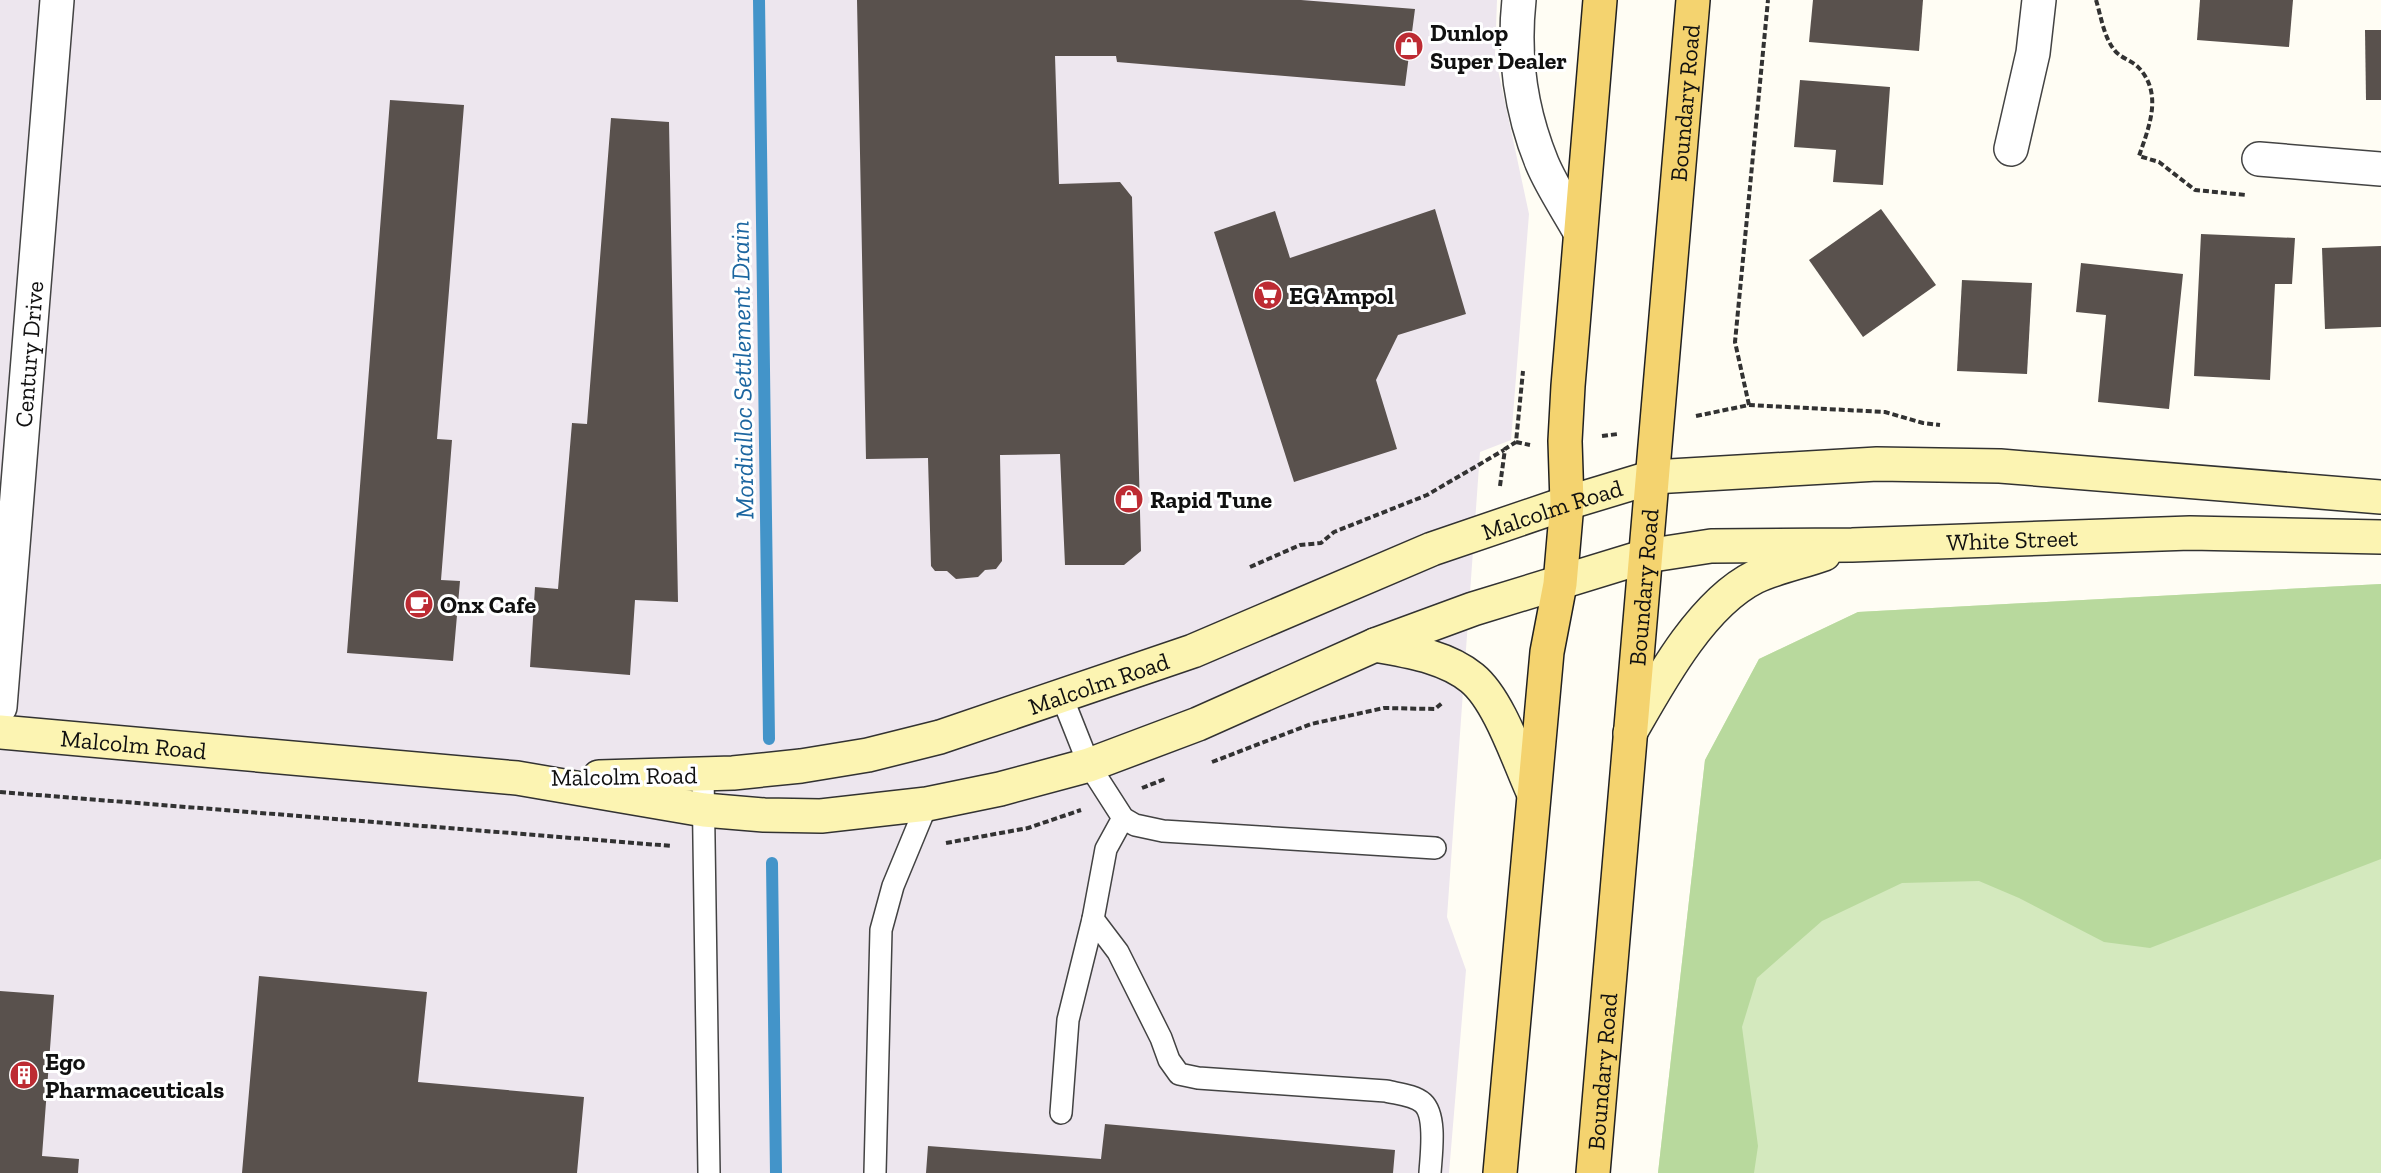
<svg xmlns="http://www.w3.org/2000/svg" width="2381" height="1173" viewBox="0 0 2381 1173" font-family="'Zilla Slab',serif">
	<rect width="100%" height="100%" fill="#fffdf4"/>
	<path fill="#ede6ee" d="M0,0H1497L1495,56L1529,214L1511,440L1480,452L1447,917L1466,970L1449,1173H0Z"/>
	<path fill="#d4e9be" d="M2381,584V1173H1658L1705,760L1759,659L1858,612Z"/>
	<path fill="#b8d99d" d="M2381,584V859L2150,948L2104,942L2019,898L1979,881L1902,883L1822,921L1757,978L1742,1027L1758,1146L1754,1173H1658L1705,760L1759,659L1858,612Z"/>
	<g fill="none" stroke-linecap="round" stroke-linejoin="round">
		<g stroke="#4394c9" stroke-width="12">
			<path d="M759,0L769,739"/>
			<path d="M772,863L776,1173"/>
		</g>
	</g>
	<g fill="#59514d">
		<path d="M857,0H1301L1415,9L1405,86L1117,62L1116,56H1055L1059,184L1120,182L1132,197L1141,551L1124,565H1065L1060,454L1000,455L1002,561L996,569L985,570L978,577L956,579L947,571H935L931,566L928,458L866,459Z"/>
		<path d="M1813,0H1923L1919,51L1809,42Z"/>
		<path d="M2200,0H2293L2289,47L2197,40Z"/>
		<path d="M2365,30H2381V100H2366Z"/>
		<path d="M1800,80L1890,87L1883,185L1833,182L1836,150L1794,147Z"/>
		<path d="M390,100L464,105L437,439L452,440L441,580L460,581L453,661L347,653Z"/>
		<path d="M611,118L669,122L678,602L635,600L630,675L530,667L535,587L558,589L572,423L587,424Z"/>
		<path d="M1435,209L1466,314L1398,335L1376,380L1397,449L1294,482L1214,232L1275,211L1290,258Z"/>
		<path d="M1881,209L1936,285L1863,337L1809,260Z"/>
		<path d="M2201,234L2295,238L2292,284H2275L2270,380L2194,376Z"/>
		<path d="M2381,246V327L2325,329L2322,248Z"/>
		<path d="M2081,263L2183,274L2169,409L2098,402L2106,315L2076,312Z"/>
		<path d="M1962,280L2032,283L2027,374L1957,371Z"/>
		<path d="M259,976L427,992L418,1082L584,1097L577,1173H242Z"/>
		<path d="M0,991L54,995L42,1156L79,1159L78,1173H0Z"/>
		<path d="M1105,1124L1395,1150L1393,1173H926L928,1146L1101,1159Z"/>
	</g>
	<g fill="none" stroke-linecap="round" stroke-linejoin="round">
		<g stroke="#434343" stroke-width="24">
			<g id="lane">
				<path d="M1062,697L1089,765L1123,818L1135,825L1163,831L1435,848"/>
				<path d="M703,774L709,1173"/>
				<path d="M1093,919L1118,952L1161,1038L1169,1060L1179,1074L1198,1078L1386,1091C1398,1094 1414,1095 1423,1103C1437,1116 1431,1155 1430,1173"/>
				<path d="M1061,1113L1068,1020L1093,919L1106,849L1123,818"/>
				<path d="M875,1173L881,930L893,886L927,804"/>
			</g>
		</g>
		<g stroke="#434343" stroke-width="36">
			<g id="street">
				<path d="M1519,0C1513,55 1521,112 1542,163C1552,187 1568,210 1580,232"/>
				<path d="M2011,149L2033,53L2039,0"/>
				<path d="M2259,159L2381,169"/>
				<path id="s1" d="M0,707L57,0"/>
			</g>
		</g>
		<g stroke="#323232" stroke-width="36">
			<g id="secondary">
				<path d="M1375,645C1407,651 1445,656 1472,678C1499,700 1518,759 1533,792"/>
				<path id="s2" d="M0,732L517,778L704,810L764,815L821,816L927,804L1000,789L1089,765L1198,724L1375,645L1473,609L1646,556L1711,546L1852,545L2190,533L2381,537"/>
				<path d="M1630,733C1659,682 1701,604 1755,577C1776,567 1802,562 1824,554"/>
				<path id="s3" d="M599,777L733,773L801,766L868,755L940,737L1193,651L1432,549L1567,503L1653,477L1877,464L2000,466L2381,497"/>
			</g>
		</g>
		<g stroke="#212121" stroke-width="36">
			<g id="primary">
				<path d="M1500,1173L1547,652L1560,584L1567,503L1565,441L1568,386L1600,0"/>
				<path id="s4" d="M1593,1173L1693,0"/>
			</g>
		</g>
		<g stroke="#323232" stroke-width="4" stroke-dasharray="6 3" stroke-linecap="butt">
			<path d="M2096,0C2101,16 2104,39 2116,52C2123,59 2133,61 2139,68C2163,94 2149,127 2139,156L2159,162L2195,190L2246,195"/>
			<path d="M1749,405L1735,342L1768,0"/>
			<path d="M1696,416L1749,405L1885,412L1923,423L1940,425"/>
			<path d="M1602,436L1618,434"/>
			<path d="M1516,442L1530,445"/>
			<path d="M1500,486L1505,449L1516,442L1523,371"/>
			<path d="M1250,567L1300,545L1321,543L1334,532L1427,495L1504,450"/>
			<path d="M1212,762L1311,724L1384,708L1435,709L1442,703"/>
			<path d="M1142,788L1165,779"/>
			<path d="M0,792L672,846"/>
			<path d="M946,843L1028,828L1081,810"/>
		</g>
		<use href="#lane" stroke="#fff" stroke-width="21"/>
		<use href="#street" stroke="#fff" stroke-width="33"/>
		<use href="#secondary" stroke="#fcf4b2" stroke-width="33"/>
		<use href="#primary" stroke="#f4d36f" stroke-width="33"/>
	</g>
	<defs>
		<g id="shop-disc" transform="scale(1.5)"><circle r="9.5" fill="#bd2b33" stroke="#fff"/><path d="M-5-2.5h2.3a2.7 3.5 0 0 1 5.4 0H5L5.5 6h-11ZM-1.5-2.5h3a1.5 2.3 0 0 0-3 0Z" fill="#fff"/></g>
		<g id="supermarket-disc" transform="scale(1.5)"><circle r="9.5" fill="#bd2b33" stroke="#fff"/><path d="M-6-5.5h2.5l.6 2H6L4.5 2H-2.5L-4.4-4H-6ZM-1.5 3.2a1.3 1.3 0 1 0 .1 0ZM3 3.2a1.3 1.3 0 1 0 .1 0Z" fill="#fff"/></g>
		<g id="cafe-disc" transform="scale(1.5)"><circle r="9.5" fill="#bd2b33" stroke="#fff"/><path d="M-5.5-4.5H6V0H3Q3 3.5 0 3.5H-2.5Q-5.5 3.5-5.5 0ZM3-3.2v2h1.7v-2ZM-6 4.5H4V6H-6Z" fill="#fff"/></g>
		<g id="building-disc" transform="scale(1.5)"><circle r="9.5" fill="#bd2b33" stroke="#fff"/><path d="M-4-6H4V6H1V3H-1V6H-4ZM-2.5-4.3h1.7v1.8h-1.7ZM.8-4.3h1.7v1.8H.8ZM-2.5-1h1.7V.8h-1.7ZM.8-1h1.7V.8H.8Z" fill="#fff"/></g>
	</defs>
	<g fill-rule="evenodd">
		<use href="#shop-disc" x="1409" y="46"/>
		<use href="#supermarket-disc" x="1268" y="295"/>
		<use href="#shop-disc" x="1129" y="499"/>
		<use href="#cafe-disc" x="419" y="604"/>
		<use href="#building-disc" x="24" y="1075"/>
	</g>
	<g text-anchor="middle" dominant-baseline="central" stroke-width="6" stroke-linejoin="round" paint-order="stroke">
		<g font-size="24" font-weight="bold" fill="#101010" stroke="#fff" text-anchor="start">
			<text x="1430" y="32">Dunlop<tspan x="1430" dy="28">Super Dealer</tspan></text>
			<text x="1289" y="295">EG Ampol</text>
			<text x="1150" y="499">Rapid Tune</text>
			<text x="440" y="604">Onx Cafe</text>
			<text x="45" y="1061">Ego<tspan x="45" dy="28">Pharmaceuticals</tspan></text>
		</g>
		<g font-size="24" fill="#101010" stroke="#fff">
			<text stroke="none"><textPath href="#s4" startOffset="1074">Boundary Road</textPath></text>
			<text stroke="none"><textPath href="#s1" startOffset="354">Century Drive</textPath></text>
			<text stroke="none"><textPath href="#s3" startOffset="998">Malcolm Road</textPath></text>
			<text stroke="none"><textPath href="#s2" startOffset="2062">White Street</textPath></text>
			<text stroke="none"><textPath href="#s4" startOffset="588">Boundary Road</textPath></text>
			<text stroke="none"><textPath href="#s3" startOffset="512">Malcolm Road</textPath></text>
			<text stroke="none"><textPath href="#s2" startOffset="134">Malcolm Road</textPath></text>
			<text transform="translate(624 776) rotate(-1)">Malcolm Road</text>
			<text stroke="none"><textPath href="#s4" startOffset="102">Boundary Road</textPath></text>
		</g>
		<g font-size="26" font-style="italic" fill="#1c66a0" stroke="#fff">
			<text transform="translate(742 370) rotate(-91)">Mordialloc Settlement Drain</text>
		</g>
	</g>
</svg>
